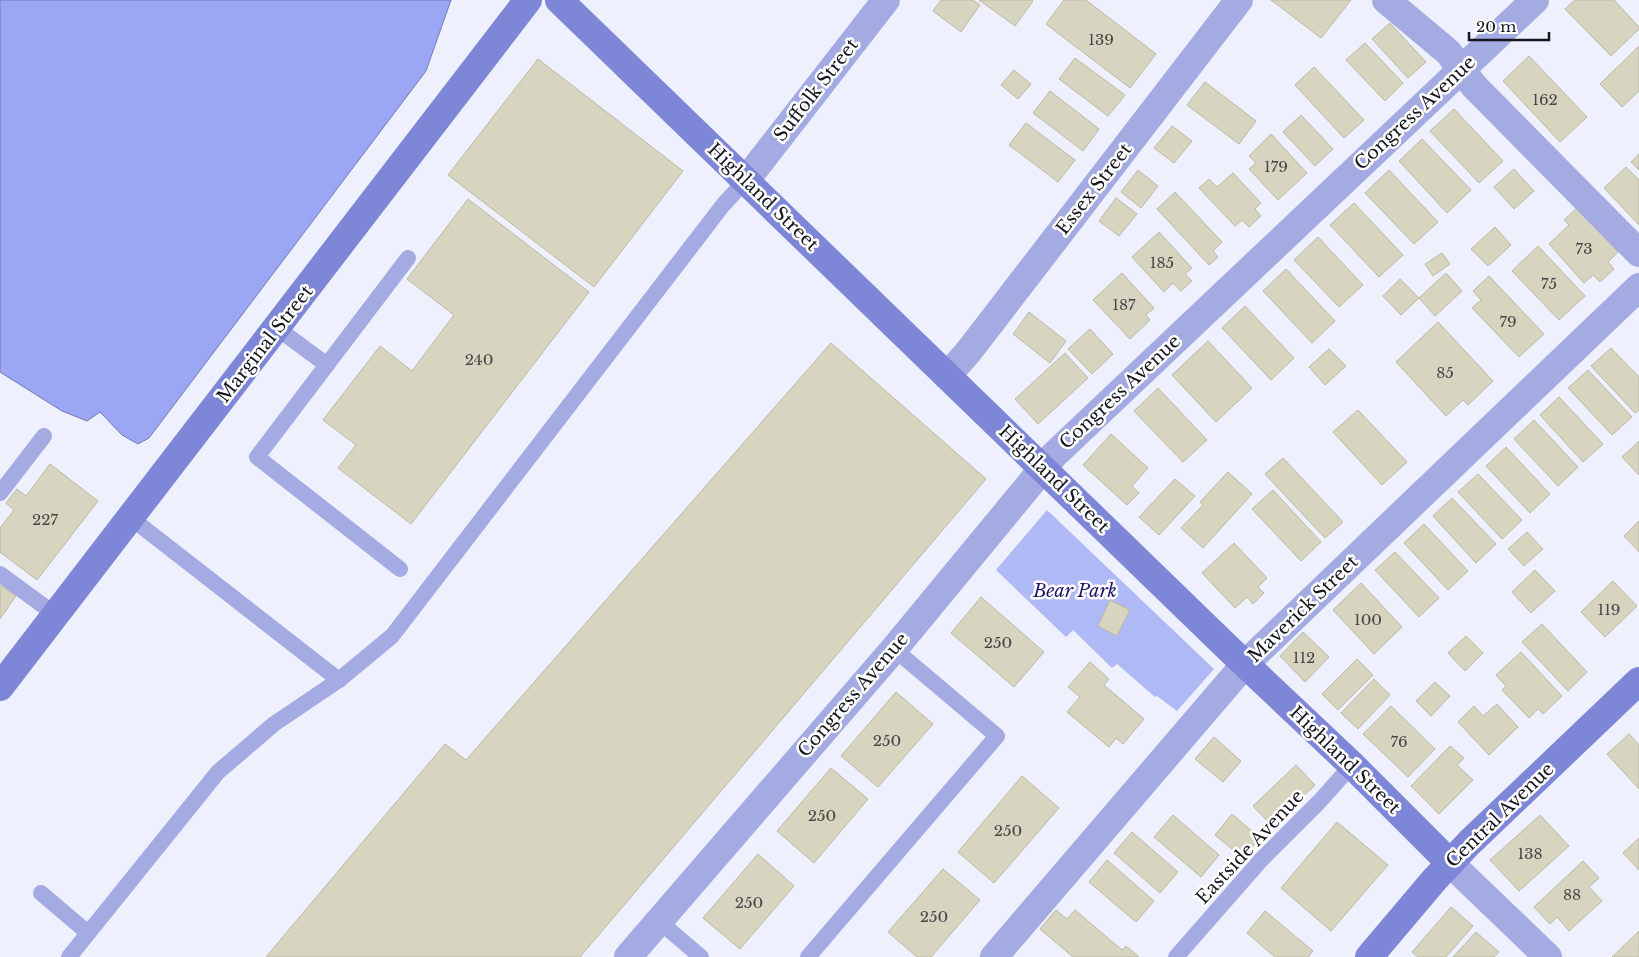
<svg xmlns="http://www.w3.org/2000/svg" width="1639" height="957" viewBox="0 0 1639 957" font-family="'Libre Baskerville',serif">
	<rect width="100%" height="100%" fill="#eef0fd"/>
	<path fill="#afb9f6" d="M1047,510L1214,669L1177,711L1157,696L1155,697L1117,664L1112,668L1073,630L1066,637L996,570Z"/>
	<path fill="#9ba6f5" stroke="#737bb4" d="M0,0H451L426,71L149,438L138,444L122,435L100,412L87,421L62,411L0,372Z"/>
	<g fill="#d7d5c0" stroke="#bbb9a4">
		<path d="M941,0H973L980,5L961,32L933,11Z"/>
		<path d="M979,0H1031L1033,1L1015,26Z"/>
		<path d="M1064,0H1086L1156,54L1130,88L1046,24Z"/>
		<path d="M1271,0H1351L1321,38Z"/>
		<path d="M1575,0H1614L1639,27V29L1611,56L1565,9Z"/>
		<path d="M1390,23L1426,62L1408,78L1372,39Z"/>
		<path d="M1365,43L1403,83L1385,101L1346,60Z"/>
		<path d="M1639,46V91L1622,107L1600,84Z"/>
		<path d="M1529,56L1587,117L1560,142L1503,81Z"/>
		<path d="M1075,58L1125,95L1108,116L1059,79Z"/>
		<path d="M538,59L683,171L594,287L448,175Z"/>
		<path d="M1314,67L1364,120L1344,138L1295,85Z"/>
		<path d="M1014,70L1031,84L1018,99L1001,85Z"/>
		<path d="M1205,82L1256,121L1239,144L1187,105Z"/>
		<path d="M1050,91L1099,129L1083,151L1033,113Z"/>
		<path d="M1454,109L1503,161L1479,183L1430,131Z"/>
		<path d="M1301,115L1333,149L1315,166L1283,132Z"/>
		<path d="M1026,123L1075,160L1058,182L1009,145Z"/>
		<path d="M1172,126L1192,141L1174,163L1154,148Z"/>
		<path d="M1271,134L1307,173L1278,200L1249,169L1256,163L1249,156Z"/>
		<path d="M1422,139L1471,190L1447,213L1399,161Z"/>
		<path d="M1639,154V170L1631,162Z"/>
		<path d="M1626,167L1639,180V225L1604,188Z"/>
		<path d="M1514,169L1534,191L1514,209L1494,187Z"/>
		<path d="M1138,170L1158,186L1141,208L1121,192Z"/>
		<path d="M1389,170L1438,222L1414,244L1365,193Z"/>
		<path d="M1233,173L1261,203L1255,209L1261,216L1249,227L1242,220L1235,226L1199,188L1209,179L1217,187Z"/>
		<path d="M1175,192L1222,242L1213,251L1218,257L1209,265L1157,209Z"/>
		<path d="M1116,198L1137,214L1119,236L1099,221Z"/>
		<path d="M468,199L589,292L411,524L338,468L356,445L323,420L380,346L412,371L454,315L407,279Z"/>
		<path d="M1354,203L1403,255L1379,277L1330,225Z"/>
		<path d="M1577,208L1618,252L1608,262L1614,269L1600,282L1593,275L1584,283L1549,244L1569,225L1564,220Z"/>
		<path d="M1495,227L1511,245L1488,266L1471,249Z"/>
		<path d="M1159,232L1192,268L1185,274L1192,281L1181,291L1173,283L1164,292L1132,257Z"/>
		<path d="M1318,237L1363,285L1339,307L1294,260Z"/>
		<path d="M1538,246L1585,296L1559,320L1512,271Z"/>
		<path d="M1442,253L1450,264L1433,276L1425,264Z"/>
		<path d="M1286,269L1335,321L1312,343L1263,291Z"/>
		<path d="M1122,273L1154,308L1146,315L1150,320L1130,339L1093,300Z"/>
		<path d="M1446,273L1462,291L1435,316L1419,298Z"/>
		<path d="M1489,276L1544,334L1519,357L1472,308L1481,300L1473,291Z"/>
		<path d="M1400,279L1419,298L1401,315L1383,296Z"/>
		<path d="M1245,306L1294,358L1271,380L1222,328Z"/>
		<path d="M1029,312L1066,341L1050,363L1013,334Z"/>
		<path d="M1438,322L1493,381L1468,405L1463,400L1446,416L1396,362Z"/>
		<path d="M1090,329L1113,354L1092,374L1068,349Z"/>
		<path d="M1208,341L1252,388L1216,422L1172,375Z"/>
		<path d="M831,343L986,479L580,957H266L445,744L466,760Z"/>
		<path d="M1611,348L1639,377V410L1635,413L1591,366Z"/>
		<path d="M1329,349L1346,366L1325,385L1309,367Z"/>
		<path d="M1065,353L1088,378L1038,424L1015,399Z"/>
		<path d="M1588,370L1632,417L1612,435L1568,388Z"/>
		<path d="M1158,388L1207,440L1183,462L1134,411Z"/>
		<path d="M1559,397L1603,444L1583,462L1540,415Z"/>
		<path d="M1358,410L1407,462L1382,485L1333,432Z"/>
		<path d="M1534,420L1578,467L1558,486L1514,439Z"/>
		<path d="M1111,434L1148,468L1132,486L1139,493L1127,505L1083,465Z"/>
		<path d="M1639,441V475L1622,457Z"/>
		<path d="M1506,447L1550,494L1530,513L1486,466Z"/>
		<path d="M1283,458L1343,522L1325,538L1265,474Z"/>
		<path d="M50,464L98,501L37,580L0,552V528L14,510L6,503L17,489L26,496Z"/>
		<path d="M1228,472L1252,494L1203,548L1181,528L1203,505L1200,502Z"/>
		<path d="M1478,474L1522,520L1502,539L1458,492Z"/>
		<path d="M1175,479L1195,496L1159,535L1139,517Z"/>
		<path d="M1273,490L1321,542L1301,561L1252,509Z"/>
		<path d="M1452,498L1496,544L1476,563L1433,516Z"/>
		<path d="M1639,521V552L1624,536Z"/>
		<path d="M1424,524L1468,571L1448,590L1404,543Z"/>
		<path d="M1527,532L1543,549L1524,566L1508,549Z"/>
		<path d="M1234,543L1267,578L1258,587L1264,593L1253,604L1247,597L1235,608L1202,573Z"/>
		<path d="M1395,552L1439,598L1419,617L1375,570Z"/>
		<path d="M1535,570L1555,591L1531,613L1512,592Z"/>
		<path d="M1613,581L1637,606L1605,637L1581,612Z"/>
		<path d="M1361,583L1402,627L1374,654L1333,610Z"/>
		<path d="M0,585L16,596L0,619Z"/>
		<path d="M981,597L1044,652L1014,687L951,633Z"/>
		<path d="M1110,600L1130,610L1117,636L1098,626Z"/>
		<path d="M1542,624L1587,672L1568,691L1522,642Z"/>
		<path d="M1303,632L1329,657L1305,682L1280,656Z"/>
		<path d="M1466,636L1483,653L1465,671L1448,653Z"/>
		<path d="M1521,652L1562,696L1543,714L1538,709L1529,718L1502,690L1506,686L1496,675Z"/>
		<path d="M1357,659L1373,675L1338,710L1322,694Z"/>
		<path d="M1090,662L1109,679L1104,685L1144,719L1123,744L1116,738L1109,747L1067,712L1080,697L1068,687Z"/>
		<path d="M1374,679L1390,695L1358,729L1341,713Z"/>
		<path d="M1435,682L1450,696L1431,716L1416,701Z"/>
		<path d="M896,692L933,724L878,787L841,756Z"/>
		<path d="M1497,704L1518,727L1489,755L1458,722L1474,706L1483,716Z"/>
		<path d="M1391,706L1435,749L1408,777L1363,734Z"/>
		<path d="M1629,734L1639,745V789L1607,754Z"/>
		<path d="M1214,737L1241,761L1223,782L1195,759Z"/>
		<path d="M1450,746L1464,758L1457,765L1473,780L1439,814L1411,786Z"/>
		<path d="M1296,765L1315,785L1272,826L1253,806Z"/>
		<path d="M831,768L868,799L814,863L777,831Z"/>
		<path d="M1022,776L1059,808L994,883L958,852Z"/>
		<path d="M1232,814L1260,838L1243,858L1215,835Z"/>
		<path d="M1173,815L1219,855L1201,877L1154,837Z"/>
		<path d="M1540,815L1569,846L1519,891L1490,860Z"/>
		<path d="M1337,822L1388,865L1331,931L1281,888Z"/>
		<path d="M1132,832L1178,872L1160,893L1114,853Z"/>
		<path d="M1639,838V870L1623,853Z"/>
		<path d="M758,854L794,886L740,949L703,918Z"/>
		<path d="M1107,860L1154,901L1136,922L1089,882Z"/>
		<path d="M1583,861L1599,878L1589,887L1602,901L1569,931L1557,917L1550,924L1534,907Z"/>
		<path d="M943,869L980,900L931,957H917L888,932Z"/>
		<path d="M1451,907L1473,926L1446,957H1418L1412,952Z"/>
		<path d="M1056,910L1067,919L1075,910L1122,950L1126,946L1139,957H1073L1040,929Z"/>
		<path d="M1265,911L1313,951L1308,957H1275L1247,933Z"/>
		<path d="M1639,931V957H1612Z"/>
		<path d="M1476,932L1499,952L1494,957H1453Z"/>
	</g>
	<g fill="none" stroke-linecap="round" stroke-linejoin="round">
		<g stroke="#a3abe2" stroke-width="16">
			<path d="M277,328L327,365"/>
			<path d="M0,493L44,436"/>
			<path d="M131,518L339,680"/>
			<path d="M400,569L257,457L408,258"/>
			<path d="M0,574L56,615"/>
			<path d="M41,893L88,933"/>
			<path d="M659,921L701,957"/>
			<path d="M69,957L218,772L274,724L339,680L392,636L723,205L746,180"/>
			<path d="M808,957L997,736L894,649"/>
			<path d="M1176,957L1261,860L1320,801L1352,765"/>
		</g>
		<g stroke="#a3abe2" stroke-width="28">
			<path d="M1386,0L1448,52L1474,86L1639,253"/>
			<path d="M746,180L886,0"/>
			<path d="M947,376L969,351L1239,0"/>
			<path d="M1450,863L1548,957"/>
			<path d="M628,957L894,649L1054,455L1535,0"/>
			<path d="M994,957L1245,664L1639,287"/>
		</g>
		<g stroke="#7e87d7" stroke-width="28">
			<path d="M559,0L1229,649L1352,765L1450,863"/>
			<path d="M0,687L528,0"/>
			<path d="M1369,957L1435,879L1469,843L1639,681"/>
		</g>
	</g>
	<g text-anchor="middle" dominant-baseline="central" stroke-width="5" stroke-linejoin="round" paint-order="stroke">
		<g font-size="15" fill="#464646">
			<text x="1101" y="39">139</text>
			<text x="1545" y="99">162</text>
			<text x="1276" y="166">179</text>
			<text x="1584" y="248">73</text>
			<text x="1162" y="262">185</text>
			<text x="1549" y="283">75</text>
			<text x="1124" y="304">187</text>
			<text x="1508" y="321">79</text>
			<text x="479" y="359">240</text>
			<text x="1445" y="372">85</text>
			<text x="45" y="519">227</text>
			<text x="1609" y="609">119</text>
			<text x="1368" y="619">100</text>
			<text x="998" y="642">250</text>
			<text x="1304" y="657">112</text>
			<text x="887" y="740">250</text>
			<text x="1399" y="741">76</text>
			<text x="822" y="815">250</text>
			<text x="1008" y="830">250</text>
			<text x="1530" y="853">138</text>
			<text x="1572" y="894">88</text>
			<text x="749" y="902">250</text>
			<text x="934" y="916">250</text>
		</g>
		<g font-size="18" fill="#15161d" stroke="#fff">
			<text transform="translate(816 90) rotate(-52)">Suffolk Street</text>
			<text transform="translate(1415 113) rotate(-43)">Congress Avenue</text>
			<text transform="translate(1094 189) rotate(-52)">Essex Street</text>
			<text transform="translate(763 197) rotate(44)">Highland Street</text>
			<text transform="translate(265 344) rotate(-52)">Marginal Street</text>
			<text transform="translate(1120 392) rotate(-43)">Congress Avenue</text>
			<text transform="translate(1054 479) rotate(44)">Highland Street</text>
			<text transform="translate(1303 609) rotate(-44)">Maverick Street</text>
			<text transform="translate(853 695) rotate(-49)">Congress Avenue</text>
			<text transform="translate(1345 760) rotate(44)">Highland Street</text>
			<text transform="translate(1500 815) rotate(-44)">Central Avenue</text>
			<text transform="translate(1250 847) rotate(-47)">Eastside Avenue</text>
		</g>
		<g font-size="18" font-style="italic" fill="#1f136e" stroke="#fff">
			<text x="1075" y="591">Bear Park</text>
		</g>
	</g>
	<path d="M1469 32v8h80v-8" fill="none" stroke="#15161d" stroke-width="2.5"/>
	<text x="1476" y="32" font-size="15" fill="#15161d" stroke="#ffffff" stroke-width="4" paint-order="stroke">20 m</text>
</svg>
